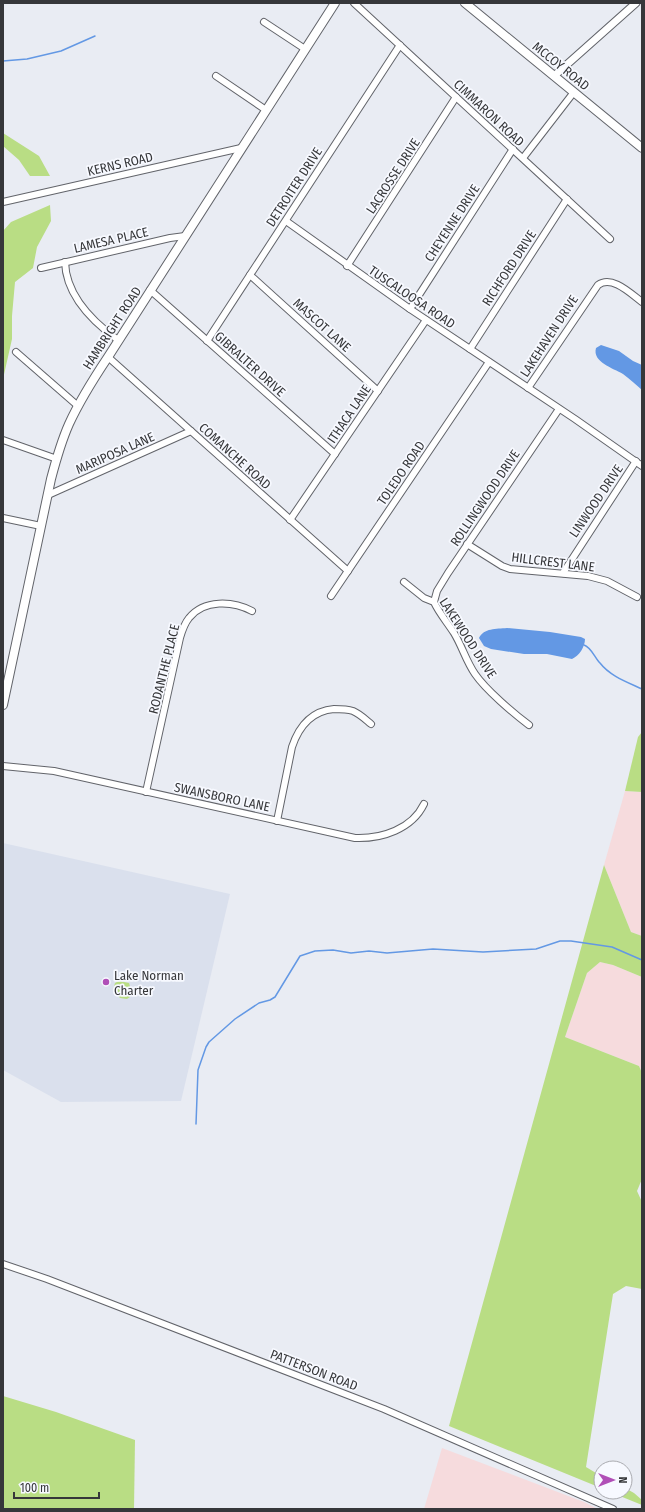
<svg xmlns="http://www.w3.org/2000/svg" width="645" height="1512" viewBox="0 0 645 1512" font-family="'Fira Sans Condensed',sans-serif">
	<rect width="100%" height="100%" fill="#e9ecf3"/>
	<path fill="#dae0ed" d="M3,843L230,894L181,1101L61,1102L3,1070Z"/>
	<g fill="#f6dbdd">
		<path d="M625,791L642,792V936L631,932L604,865Z"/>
		<path d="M600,962L613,965L642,977V1073L639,1066L565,1037L587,973Z"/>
		<path d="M442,1448L584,1502L598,1509H424Z"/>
	</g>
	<g fill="#b9dd84">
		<path d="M3,133L39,156L50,176H30L19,160L3,146Z"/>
		<path d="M50,205L51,221L37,247L33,268L15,282L12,316V339L3,379V231L11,222Z"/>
		<path d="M642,732V792L625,791L638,737Z"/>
		<path d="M604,865L631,932L642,936V977L613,965L600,962L587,973L565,1037L639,1066L642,1073V1179L637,1191L642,1202V1289L626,1286L613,1294L586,1467L601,1476V1488L449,1426Z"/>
		<path d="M119,981L129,983L131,990L130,997L127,999L120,998L113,990L115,983Z"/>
		<path d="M3,1396L56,1412L135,1440L134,1509H3Z"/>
		<path d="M625,1488L634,1493L642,1500V1505L610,1492H625Z"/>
	</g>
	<g fill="#6398e4">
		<path d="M601,345L619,351L633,361L642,365V390C636,385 630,379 623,374C613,368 592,362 596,348Z"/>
		<path d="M507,628L550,632L581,637L585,639C585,647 579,656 572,659L547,654H524L491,649L484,646L479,638C484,628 496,629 507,628Z"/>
	</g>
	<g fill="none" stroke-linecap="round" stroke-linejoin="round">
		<g stroke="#6398e4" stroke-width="1.5">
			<path d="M3,61L27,59L61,51L95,36"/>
			<path d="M584,645C591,647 595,658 600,663C610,676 627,682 642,689"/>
			<path d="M196,1124L198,1070L206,1047L209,1042L235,1019L259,1003L270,1000L275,997L300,956L315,951L333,950L351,953L369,951L387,953L433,949L483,952L536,949L560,941H571L612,947L642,960"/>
		</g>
		<g stroke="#62646a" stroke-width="8">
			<g id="minor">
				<path d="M354,3L610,239"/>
				<path d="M264,22L305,49"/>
				<path d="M216,76L266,110"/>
				<path d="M523,158L574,92"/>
				<path d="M3,202L241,148"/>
				<path d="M286,221L410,309L575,419L642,466"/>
				<path d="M65,262C66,295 93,322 118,340"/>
				<path d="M347,266L456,97"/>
				<path d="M41,268L170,238L185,236"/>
				<path d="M250,275L378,391"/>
				<path d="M150,290L335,454"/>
				<path d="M410,309L513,149"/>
				<path d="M207,341L400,45"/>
				<path d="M470,349L567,199"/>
				<path d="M16,352L78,406"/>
				<path d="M108,357L348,571"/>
				<path d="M528,388L598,285C612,275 630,293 642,302"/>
				<path d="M3,440L57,459"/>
				<path d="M48,495L191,431"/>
				<path d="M3,518L41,526"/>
				<path d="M290,520L426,320"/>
				<path d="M467,544L502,566L510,569L588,576L607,581L637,597"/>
				<path d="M563,573L636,461"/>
				<path d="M404,582L424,598L434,602C439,613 447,622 454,633C462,646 466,661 475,674C486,690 513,713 529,725"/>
				<path d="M331,596L489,362"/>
				<path d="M434,602L437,591L448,573L559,409"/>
				<path d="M3,766L54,771L355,838C382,839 412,829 424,804"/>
				<path d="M146,792L180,638C182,631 184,624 189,618C204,599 233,601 252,611"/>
				<path d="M277,821L292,747C299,726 311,711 334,709C340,709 347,709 353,711C360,714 365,719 371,724"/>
				<path d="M3,1264L47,1279L384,1409L613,1509"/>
			</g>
		</g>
		<g stroke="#62646a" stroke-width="9">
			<path id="tertiary" d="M554,76L636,3"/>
		</g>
		<g stroke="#62646a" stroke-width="10">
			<g id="secondary">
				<path d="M465,3L642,148"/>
				<path d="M3,705L51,479C56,460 61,442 69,424C80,400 94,378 108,357L335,3"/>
			</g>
		</g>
		<use href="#minor" stroke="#fff" stroke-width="6"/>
		<use href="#tertiary" stroke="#fff" stroke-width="7"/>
		<use href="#secondary" stroke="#fff" stroke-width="8"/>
	</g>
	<circle fill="#b04fb7" stroke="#f7f9ff" stroke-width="1.5" cx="106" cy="982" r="4"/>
	<g text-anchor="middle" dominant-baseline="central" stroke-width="3.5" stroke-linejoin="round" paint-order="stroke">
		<g font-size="13" fill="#36373a" stroke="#f7f9ff">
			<text transform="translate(561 66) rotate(39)">MCCOY ROAD</text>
			<text transform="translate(489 113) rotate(43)">CIMMARON ROAD</text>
			<text transform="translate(120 164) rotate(-13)">KERNS ROAD</text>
			<text transform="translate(393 176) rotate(-57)">LACROSSE DRIVE</text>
			<text transform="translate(294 187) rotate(-57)">DETROITER DRIVE</text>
			<text transform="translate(452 223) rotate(-57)">CHEYENNE DRIVE</text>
			<text transform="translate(111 240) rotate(-13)">LAMESA PLACE</text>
			<text transform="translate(509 268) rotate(-57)">RICHFORD DRIVE</text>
			<text transform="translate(412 297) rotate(34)">TUSCALOOSA ROAD</text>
			<text transform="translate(322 325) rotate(42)">MASCOT LANE</text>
			<text transform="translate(112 328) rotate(-57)">HAMBRIGHT ROAD</text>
			<text transform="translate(549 336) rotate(-57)">LAKEHAVEN DRIVE</text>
			<text transform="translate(250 364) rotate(42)">GIBRALTER DRIVE</text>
			<text transform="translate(349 414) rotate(-56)">ITHACA LANE</text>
			<text transform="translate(115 453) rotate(-24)">MARIPOSA LANE</text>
			<text transform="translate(235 456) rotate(42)">COMANCHE ROAD</text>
			<text transform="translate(401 473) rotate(-56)">TOLEDO ROAD</text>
			<text transform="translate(485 498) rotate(-56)">ROLLINGWOOD DRIVE</text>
			<text transform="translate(596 501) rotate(-56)">LINWOOD DRIVE</text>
			<text transform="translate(553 562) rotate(7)">HILLCREST LANE</text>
			<text transform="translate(468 638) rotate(57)">LAKEWOOD DRIVE</text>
			<text transform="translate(164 669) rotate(-76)">RODANTHE PLACE</text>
			<text transform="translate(222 797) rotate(12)">SWANSBORO LANE</text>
			<text transform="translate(314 1370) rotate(21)">PATTERSON ROAD</text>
		</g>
		<g font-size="13" fill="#36373a" stroke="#f7f9ff" text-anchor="start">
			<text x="114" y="975">Lake Norman<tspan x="114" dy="15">Charter</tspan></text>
		</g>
	</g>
	<rect width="645" height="1512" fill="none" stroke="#36373a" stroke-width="8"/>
	<g transform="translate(613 1480) rotate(90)"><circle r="19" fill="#f7f9ff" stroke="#aaabb0"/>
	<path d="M0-3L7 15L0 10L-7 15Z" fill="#b04fb7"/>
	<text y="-6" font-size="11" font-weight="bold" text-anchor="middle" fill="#36373a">N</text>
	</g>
	<path d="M14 1492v6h85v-6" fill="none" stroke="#36373a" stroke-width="2"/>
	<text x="20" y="1492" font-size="12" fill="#36373a" stroke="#f7f9ff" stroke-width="3" paint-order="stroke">100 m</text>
</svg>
